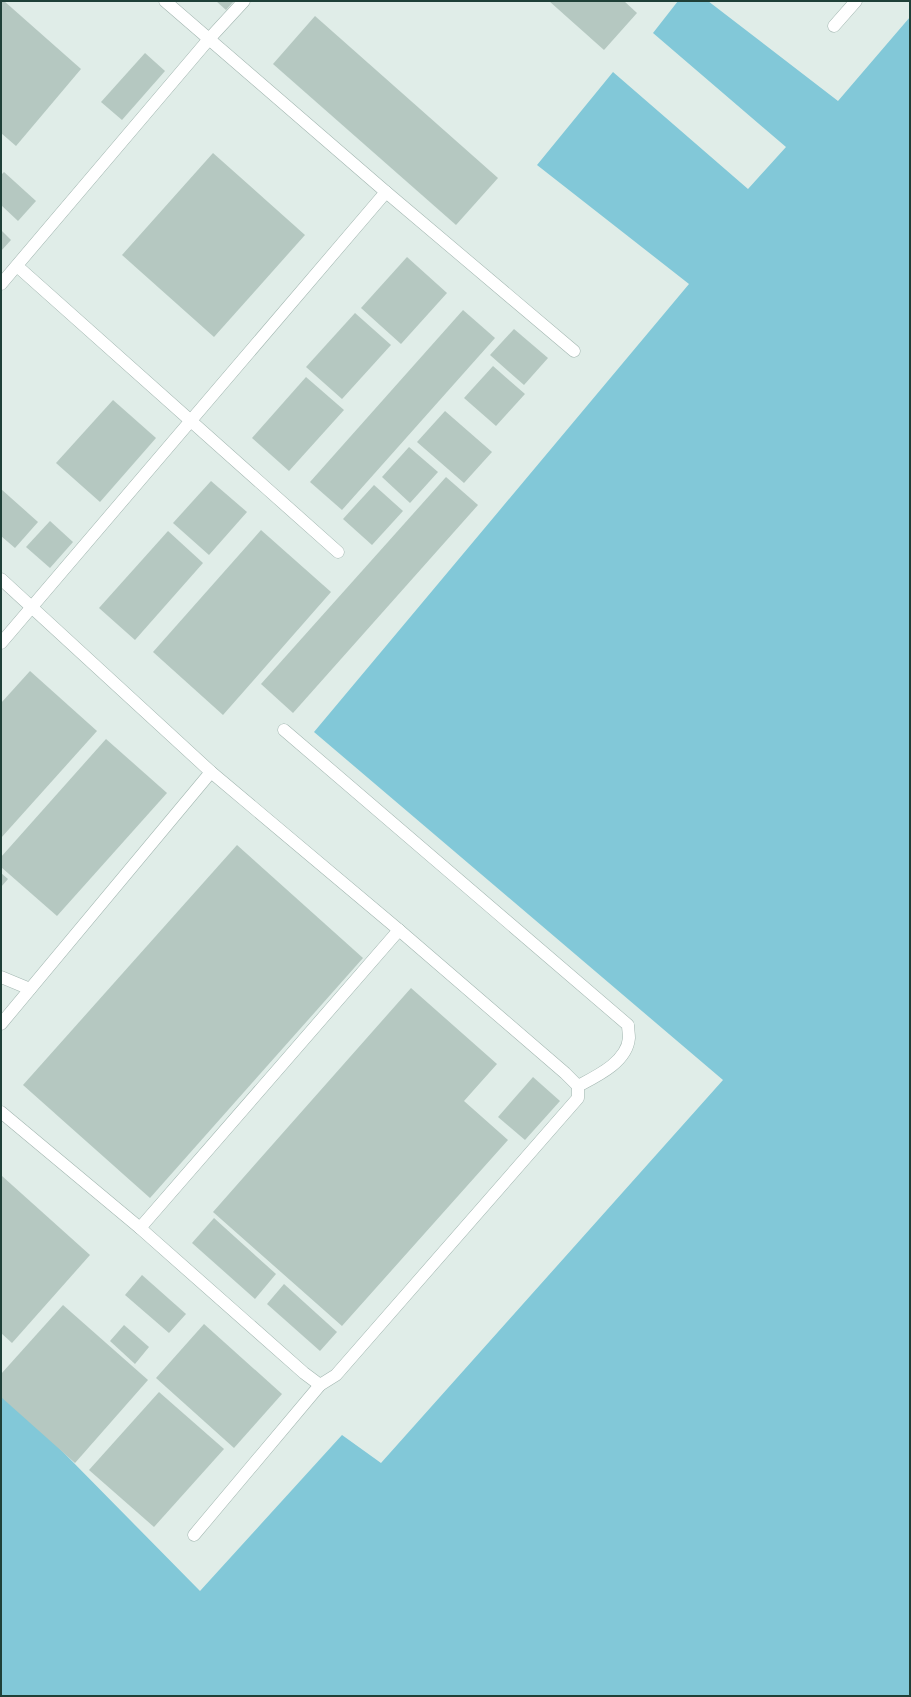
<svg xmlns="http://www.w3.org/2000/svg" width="911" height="1697" viewBox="0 0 911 1697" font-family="Arial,sans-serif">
	<rect width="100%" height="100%" fill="#e0ede8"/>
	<path fill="#82c8d8" d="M678,1H708L838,101L910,17V1696H1V1389L200,1591L342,1435L381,1463L723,1080L314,732L689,284L537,165L613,72L748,189L786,147L653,33Z"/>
	<g fill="#b5c8c1">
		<path d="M1,1H4L81,69L16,146L1,133Z"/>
		<path d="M216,1H234L226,10Z"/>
		<path d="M549,1H624L637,13L604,50Z"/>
		<path d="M315,16L498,178L456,225L273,64Z"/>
		<path d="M145,53L165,71L122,120L101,102Z"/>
		<path d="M213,153L305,235L214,337L122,255Z"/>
		<path d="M4,172L36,201L18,221L1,205V175Z"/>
		<path d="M1,230L11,240L1,251Z"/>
		<path d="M407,257L447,293L401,344L361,308Z"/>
		<path d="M463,310L495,338L342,510L310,482Z"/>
		<path d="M355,313L391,345L342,399L306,367Z"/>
		<path d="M514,329L548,358L524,385L490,355Z"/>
		<path d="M493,366L525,394L496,426L464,398Z"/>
		<path d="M306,377L344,410L289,471L252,438Z"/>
		<path d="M113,400L156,438L100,502L56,463Z"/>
		<path d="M445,411L492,452L464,483L417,442Z"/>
		<path d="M409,447L438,472L410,503L382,477Z"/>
		<path d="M446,477L478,505L293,713L261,684Z"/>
		<path d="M211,481L247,512L209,555L173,523Z"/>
		<path d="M374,485L403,511L372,545L343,519Z"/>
		<path d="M1,489L38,522L15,548L1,536Z"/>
		<path d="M50,521L73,542L50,568L26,547Z"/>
		<path d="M261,530L331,592L223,715L153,652Z"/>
		<path d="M168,531L203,563L135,640L99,608Z"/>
		<path d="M30,671L97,731L1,838V703Z"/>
		<path d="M106,739L167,793L57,916L1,867V857Z"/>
		<path d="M237,845L363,958L150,1198L23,1085Z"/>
		<path d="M1,873L8,879L1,887Z"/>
		<path d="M411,988L497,1064L464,1101L508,1140L342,1326L213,1212Z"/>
		<path d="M533,1077L560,1101L525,1140L498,1117Z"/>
		<path d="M2,1176L90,1255L12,1343L1,1333Z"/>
		<path d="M214,1218L276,1274L255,1299L192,1243Z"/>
		<path d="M142,1275L186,1314L169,1333L125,1295Z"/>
		<path d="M284,1284L337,1332L320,1351L267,1304Z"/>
		<path d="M63,1305L148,1380L75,1463L1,1397V1374Z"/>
		<path d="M204,1324L282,1394L234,1448L156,1378Z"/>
		<path d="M124,1325L149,1347L135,1364L110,1341Z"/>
		<path d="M159,1392L224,1449L154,1527L89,1470Z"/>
	</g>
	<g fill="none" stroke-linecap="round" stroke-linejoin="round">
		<g stroke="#a2b6b0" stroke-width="13">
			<g id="lane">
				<path d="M165,1L386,192L574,351"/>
				<path d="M834,26L856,1"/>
				<path d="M17,266L338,552"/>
				<path d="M1,284L209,39L244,1"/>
				<path d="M1,579L211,772L399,930L565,1073L578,1086V1098L336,1375L320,1385L304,1373L140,1228L1,1112"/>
				<path d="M1,643L386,192"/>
				<path d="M284,730L628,1025C628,1029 629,1034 629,1038C627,1062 597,1076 578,1086"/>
				<path d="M1,977L30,989"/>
				<path d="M1,1024L211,772"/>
				<path d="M140,1228L399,930"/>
				<path d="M194,1535L320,1385"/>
			</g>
		</g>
		<use href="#lane" stroke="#fff" stroke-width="12"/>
	</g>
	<rect width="911" height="1697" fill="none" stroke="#1f4038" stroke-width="4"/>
</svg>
